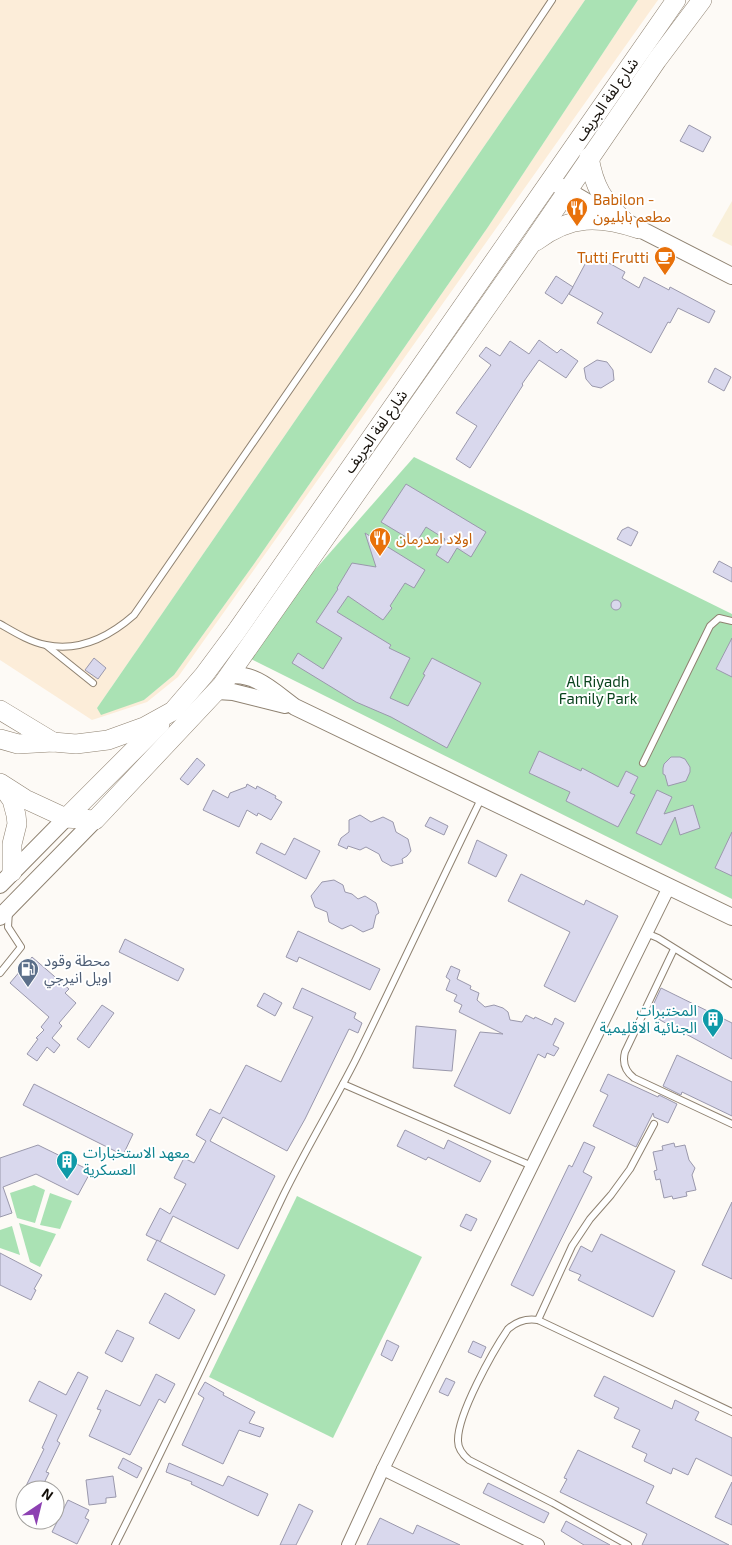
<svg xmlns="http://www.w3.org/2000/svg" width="732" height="1545" viewBox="0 0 732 1545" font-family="'Exo 2','Noto Sans Arabic',sans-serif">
	<rect width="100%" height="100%" fill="#fdfaf6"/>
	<path fill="#fcedd9" d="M0,0H585L97,708L144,700L174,675L254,564L488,227L638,0H658L178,677L147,702L92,720L0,660Z"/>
	<path fill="#f9f0da" d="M732,201V246L712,236Z"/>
	<g fill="#aae2b4">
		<path d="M585,0H638L488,227L254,564L174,675L144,700L101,715L97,708Z"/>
		<path d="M414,457L732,614V899L241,654Z"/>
		<path d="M34,1185L45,1190L35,1223L17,1218L10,1193Z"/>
		<path d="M50,1193L72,1201L60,1229L40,1225Z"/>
		<path d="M297,1196L422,1257L333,1438L209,1377Z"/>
		<path d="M19,1223L56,1234L40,1267L30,1262Z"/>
		<path d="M12,1226L20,1255L0,1248V1230Z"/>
	</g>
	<g fill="#d9d8ed" stroke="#9a98ac">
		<path d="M689,125L711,137L703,152L680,141Z"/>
		<path d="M591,253L625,272L622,278L639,288L644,277L669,290L670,287L715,311L709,323L678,308L670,323L668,322L651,353L597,323L603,313L569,294Z"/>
		<path d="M556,276L573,287L562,304L545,293Z"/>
		<path d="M539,340L557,353L561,349L578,361L566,378L539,360L522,384L523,385L470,468L456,459L477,426L456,413L491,365L479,356L486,347L500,356L510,341L529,354Z"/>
		<path d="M597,360L607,362L613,370L614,380L601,388L592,386L586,379L584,368Z"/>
		<path d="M715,368L731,377L724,391L708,382Z"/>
		<path d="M406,484L486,532L471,557L457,548L448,563L436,555L445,539L426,527L416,543L381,522Z"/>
		<path d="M628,527L638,532L631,546L617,539L622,530Z"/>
		<path d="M365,533L425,570L414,588L405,583L390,606L392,608L383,620L348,596L337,612L391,645L389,648L410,658L390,698L408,706L425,675L423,674L432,658L481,683L447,748L391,717L356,702L292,663L298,653L323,669L342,638L316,622L338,589L337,588L352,563L376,567Z"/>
		<path d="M719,561L732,568V582L713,572Z"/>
		<circle cx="616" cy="605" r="5"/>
		<path d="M732,638V677L716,669Z"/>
		<path d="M94,658L106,668L98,679L85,670Z"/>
		<path d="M539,751L581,771L582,768L618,787L626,771L638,777L630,793L635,795L618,827L566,801L570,792L529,773Z"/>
		<path d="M671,757H680L685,759L690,767V772L686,781L668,786L665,775L663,774V768L664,764Z"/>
		<path d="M197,758L205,765L188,785L180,779Z"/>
		<path d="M247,784L256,789L257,786L276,796L275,798L282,802L271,820L258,813L257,816L247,810L239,827L203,810L213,790L228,798L230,793L246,787Z"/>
		<path d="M657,790L672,797L664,814L693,805L700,828L680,835L675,817L661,845L636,833Z"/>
		<path d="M360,815L371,822L383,817L393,822L396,832L408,839L411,851L407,856L402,859L403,863L391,866L382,861L379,854L366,847L360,850L348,846L347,849L338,845L341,838L349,832V820Z"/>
		<path d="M430,817L448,826L444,835L425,826Z"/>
		<path d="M732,832V876L715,868Z"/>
		<path d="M294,838L320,851L306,879L256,853L261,843L285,855Z"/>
		<path d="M477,840L507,855L496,877L468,863Z"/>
		<path d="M521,874L584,905L586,900L618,916L575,1002L544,986L570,932L508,901Z"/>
		<path d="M334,880L343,885L345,892L352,894L358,899L365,896L376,903L379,913L376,915L373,928L363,932L351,925L342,929L329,922L327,912L315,907L311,896L322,882Z"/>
		<path d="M298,931L380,969L370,990L299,957L297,962L286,957Z"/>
		<path d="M125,939L184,969L178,981L119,952Z"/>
		<path d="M32,957L69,989L65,993L76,1003L59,1023L62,1026L52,1038L60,1045L54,1053L47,1047L37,1061L27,1054L38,1039L36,1038L44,1030L41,1027L49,1017L10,983Z"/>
		<path d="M451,966L460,970L457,979L471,986L470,989L479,993L477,1000L485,1007L494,1005L503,1008L508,1012L510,1020L522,1022L526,1015L534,1019L535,1017L552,1025L555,1018L564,1023L553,1045L559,1048L554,1056L547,1053L545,1058L538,1054L510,1114L454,1086L480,1032L503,1034L459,1012L462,1005L454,1001L457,995L446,990L450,980L446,977Z"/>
		<path d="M302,988L356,1013L354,1018L362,1023L358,1033L349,1029L347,1033L305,1119L287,1151L223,1117L210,1141L275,1176L238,1249L173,1216L160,1242L146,1235L160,1208L170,1214L186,1184L174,1178L184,1158L194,1163L206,1141L196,1135L210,1109L220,1114L246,1065L281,1082L313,1017L293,1008Z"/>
		<path d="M661,988L732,1023V1059L649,1014Z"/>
		<path d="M264,993L282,1003L275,1016L257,1006Z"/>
		<path d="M102,1005L114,1013L89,1048L77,1039Z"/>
		<path d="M416,1026L456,1030L452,1071L413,1068Z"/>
		<path d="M677,1055L732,1082V1116L682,1092L681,1095L663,1086Z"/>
		<path d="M608,1074L658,1097L659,1095L677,1104L668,1123L654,1117L653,1113L636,1147L593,1126L608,1095L600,1091Z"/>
		<path d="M34,1084L133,1134L123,1155L23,1105Z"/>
		<path d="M405,1130L444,1149L448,1140L491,1161L480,1182L428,1157L426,1160L397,1146Z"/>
		<path d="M584,1142L595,1147L583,1172L592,1177L533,1296L511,1285L569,1165L572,1167Z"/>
		<path d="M674,1143L675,1147L685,1145L689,1160L695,1168L692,1175L696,1190L686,1192L687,1196L673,1199L672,1196L664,1198L660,1179L656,1180L654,1171L657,1170L653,1152L663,1150L662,1146Z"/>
		<path d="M38,1145L91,1171L78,1195L36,1174L3,1187L12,1213L0,1217V1158Z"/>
		<path d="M732,1202V1279L702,1265Z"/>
		<path d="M466,1214L477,1219L471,1231L460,1226Z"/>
		<path d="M601,1234L675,1271L653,1317L578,1280L581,1275L569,1270L581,1246L592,1252Z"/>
		<path d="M157,1240L225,1275L215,1295L147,1260Z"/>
		<path d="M0,1253L42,1275L34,1289L36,1290L31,1300L0,1285Z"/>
		<path d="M165,1293L195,1310L179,1339L149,1323Z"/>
		<path d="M117,1330L134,1338L122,1362L105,1353Z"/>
		<path d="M387,1340L399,1346L392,1361L381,1355Z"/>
		<path d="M473,1341L486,1347L481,1358L468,1352Z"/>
		<path d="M78,1372L88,1377L57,1441L60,1443L46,1472L49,1473L46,1479L41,1490H34L26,1486L44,1449L42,1448L57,1415L29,1401L39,1381L66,1395Z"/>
		<path d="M156,1374L175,1384L165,1403L159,1399L130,1455L89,1436L101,1410L97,1409L106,1390L140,1406Z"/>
		<path d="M604,1376L672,1409L675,1400L699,1412L695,1420L732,1438V1476L696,1458L688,1475L673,1468L671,1474L644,1461L647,1454L632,1447L640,1430L614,1418L619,1408L594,1396Z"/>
		<path d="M446,1378L455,1382L448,1396L439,1392Z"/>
		<path d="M205,1382L224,1393L223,1395L255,1412L249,1423L264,1428L260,1437L239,1430L223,1464L182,1445L204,1398L198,1394Z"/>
		<path d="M578,1450L654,1486L646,1503L729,1545H642L647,1534L560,1492L567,1479L564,1478Z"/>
		<path d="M123,1458L142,1468L137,1478L118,1468Z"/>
		<path d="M169,1463L223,1486L228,1476L268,1494L258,1516L191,1484L192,1482L166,1472Z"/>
		<path d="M113,1476L116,1497L106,1498V1503L89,1505L86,1480Z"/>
		<path d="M732,1482V1525L715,1517Z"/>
		<path d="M488,1483L549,1513L544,1523L483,1493Z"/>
		<path d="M68,1500L89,1510L85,1518L89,1520L77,1544L52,1532Z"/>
		<path d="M299,1504L313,1511L296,1545H280Z"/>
		<path d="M380,1518L413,1534L417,1525L460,1545H367Z"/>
		<path d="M566,1521L610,1545H584L561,1531Z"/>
	</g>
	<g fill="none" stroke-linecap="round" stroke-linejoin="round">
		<g stroke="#8f8271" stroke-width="8">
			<g id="service">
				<path d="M0,624C14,632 30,642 46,645C80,652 109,637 134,615L357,292L552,0"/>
				<path d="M47,646L93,683"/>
				<path d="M643,763L710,626L719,618L732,621"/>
				<path d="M646,933L658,938L732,984"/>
				<path d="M674,949L625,1052C622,1063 625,1071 634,1078L732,1124"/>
				<path d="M0,973L21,947L8,927L9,911"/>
				<path d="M343,1084L532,1166"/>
				<path d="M538,1320L572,1246L590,1219L611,1195L630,1169L654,1124"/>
				<path d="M115,1545C174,1429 228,1311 284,1194C306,1149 332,1106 355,1061C398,974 439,885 482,797"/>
				<path d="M628,1545L553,1503L469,1460C463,1455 458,1449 458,1441C457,1415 493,1351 508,1329C517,1321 526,1318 538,1320L732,1412"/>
			</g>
		</g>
		<g stroke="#8f8271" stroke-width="14">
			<g id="minor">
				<path d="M383,1469L538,1545"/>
				<path d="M348,1545L383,1469L669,887"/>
			</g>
		</g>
		<g stroke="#8f8271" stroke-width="18">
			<g id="tertiary">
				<path d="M558,185L587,202L732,276"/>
				<path d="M228,676C255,671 275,693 295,707L732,917"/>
				<path d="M217,691L233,692L285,705"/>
				<path d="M0,885L66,818"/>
				<path d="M0,917L95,820"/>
			</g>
		</g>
		<g stroke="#8f8271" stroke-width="20">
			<g id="secondary">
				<path d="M589,157C594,187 603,201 624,221"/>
				<path d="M536,241C571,215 599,216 639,229"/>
				<path d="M0,710L53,742"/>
				<path d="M0,739L18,744L53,742L76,744L108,740L144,727L173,711L204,675L236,632L676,0"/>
				<path d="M0,783L25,799L66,818L95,820L222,685L529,247L657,60L702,0"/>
				<path d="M2,786L12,800L16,815L17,824L12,844V872"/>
				<path d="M66,818L160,724"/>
			</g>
		</g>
		<use href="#service" stroke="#fff" stroke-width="6"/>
		<use href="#minor" stroke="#fff" stroke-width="12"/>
		<use href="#tertiary" stroke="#fff" stroke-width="16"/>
		<use href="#secondary" stroke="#fff" stroke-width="19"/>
	</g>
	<defs>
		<g id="restaurant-pin" transform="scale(1.125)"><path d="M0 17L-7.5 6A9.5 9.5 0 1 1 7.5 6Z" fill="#e8710a" stroke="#fff"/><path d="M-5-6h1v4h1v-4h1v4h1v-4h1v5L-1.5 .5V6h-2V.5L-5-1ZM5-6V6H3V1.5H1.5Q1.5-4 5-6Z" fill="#fff"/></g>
		<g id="cafe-pin" transform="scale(1.125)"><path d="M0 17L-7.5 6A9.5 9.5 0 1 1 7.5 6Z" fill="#e8710a" stroke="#fff"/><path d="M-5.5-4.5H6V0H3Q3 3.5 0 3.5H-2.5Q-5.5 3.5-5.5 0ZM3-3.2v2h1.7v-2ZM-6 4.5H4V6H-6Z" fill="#fff"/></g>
		<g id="fuel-pin" transform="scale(1.125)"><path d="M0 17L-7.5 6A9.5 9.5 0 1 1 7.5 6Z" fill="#5c6f8a" stroke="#fff"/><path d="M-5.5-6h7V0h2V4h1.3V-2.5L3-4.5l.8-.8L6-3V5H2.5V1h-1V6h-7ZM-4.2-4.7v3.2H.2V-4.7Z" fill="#fff"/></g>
		<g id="building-pin" transform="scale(1.125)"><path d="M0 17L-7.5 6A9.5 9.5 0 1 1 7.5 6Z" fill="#0f9aa8" stroke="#fff"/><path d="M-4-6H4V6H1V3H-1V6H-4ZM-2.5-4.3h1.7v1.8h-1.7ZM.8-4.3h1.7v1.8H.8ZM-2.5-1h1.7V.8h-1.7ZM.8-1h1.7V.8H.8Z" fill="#fff"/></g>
	</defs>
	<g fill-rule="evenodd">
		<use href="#restaurant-pin" x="577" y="208"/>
		<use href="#cafe-pin" x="665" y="257"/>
		<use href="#restaurant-pin" x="380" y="538"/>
		<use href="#fuel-pin" x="28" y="969"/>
		<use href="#building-pin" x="713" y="1019"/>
		<use href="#building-pin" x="67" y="1161"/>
	</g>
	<g text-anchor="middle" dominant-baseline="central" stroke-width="4" stroke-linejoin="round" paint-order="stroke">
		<g font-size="15" fill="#130e08" stroke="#fff">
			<text transform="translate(606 99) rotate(-55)">شارع لفة الجريف</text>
			<text transform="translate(375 431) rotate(-55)">شارع لفة الجريف</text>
		</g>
		<g font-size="15" fill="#c56008" stroke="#fff" text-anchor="start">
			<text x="593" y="199">Babilon -<tspan x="593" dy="17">مطعم بابليون</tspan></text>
			<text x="649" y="257" text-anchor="end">Tutti Frutti</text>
			<text x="396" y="538">اولاد امدرمان</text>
		</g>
		<g font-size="15" fill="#09431d" stroke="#fff">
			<text x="598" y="681">Al Riyadh<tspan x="598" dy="17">Family Park</tspan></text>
		</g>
		<g font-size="15" fill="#4e5e75" stroke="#fff" text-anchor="start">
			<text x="44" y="960">محطة وقود<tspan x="44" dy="17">اويل انيرجي</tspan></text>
		</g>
		<g font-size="15" fill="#0d838f" stroke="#fff" text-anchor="end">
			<text x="697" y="1010">المختبرات<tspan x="697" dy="17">الجنائية الاقليمية</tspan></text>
			<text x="83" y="1152" text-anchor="start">معهد الاستخبارات<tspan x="83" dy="17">العسكرية</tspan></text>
		</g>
	</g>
	<g transform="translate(40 1505) rotate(35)"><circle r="24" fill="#ffffff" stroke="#a19f9c"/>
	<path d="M0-4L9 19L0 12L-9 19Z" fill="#8d41b2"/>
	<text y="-8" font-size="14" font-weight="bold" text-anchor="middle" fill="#130e08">N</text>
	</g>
</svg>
